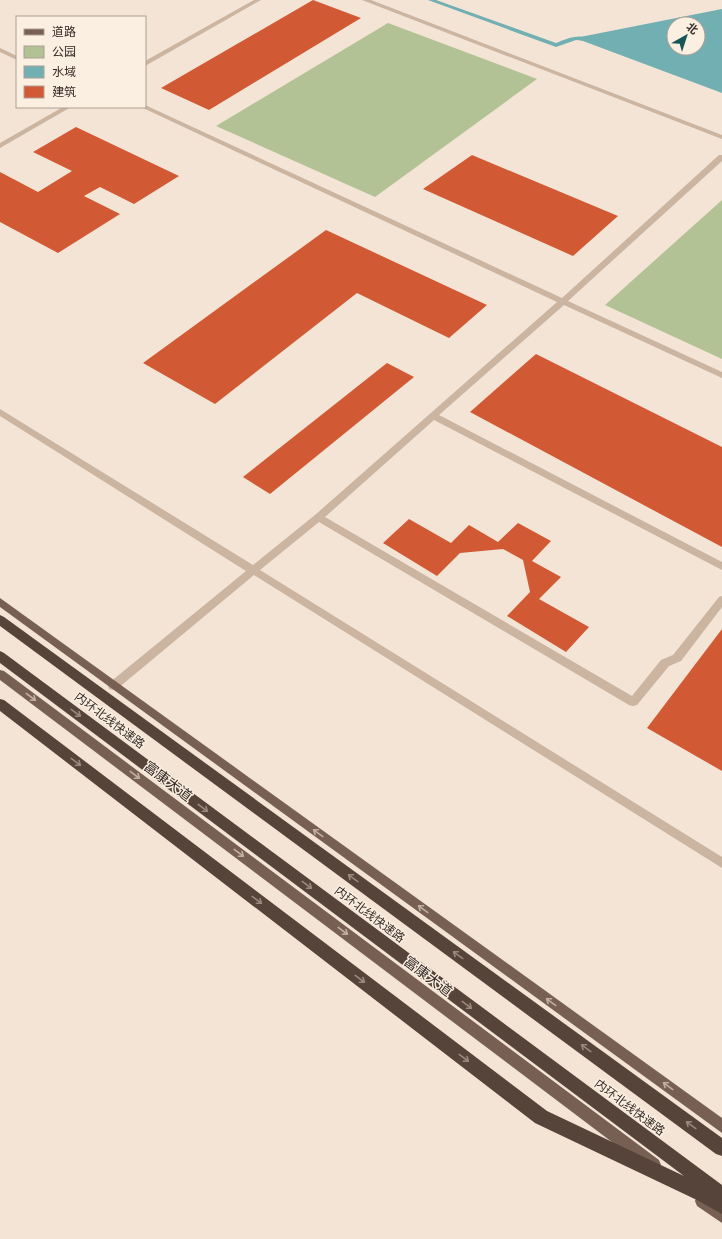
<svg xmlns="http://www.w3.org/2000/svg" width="722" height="1239" viewBox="0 0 722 1239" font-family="Mulish,'Noto Sans SC',sans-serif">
	<rect width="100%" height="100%" fill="#f3e4d5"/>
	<g fill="#b3c294">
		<path d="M388,23L537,79L375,197L216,126Z"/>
		<path d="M722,200V359L605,305Z"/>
	</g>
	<path fill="#72afb2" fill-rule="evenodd" d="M722,9V93L575,38ZM674,24H698V48H674Z"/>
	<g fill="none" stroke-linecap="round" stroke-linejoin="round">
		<path fill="#72afb2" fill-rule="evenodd" d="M428,0H436L556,43C566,39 579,33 589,39L586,41L576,40L556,47Z"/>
	</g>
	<g fill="#d15a35">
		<path d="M313,0L361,18L209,110L161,88Z"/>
		<path d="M76,127L179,176L134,204L100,187L84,196L120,214L58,253L0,222V172L38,192L72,171L33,152Z"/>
		<path d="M472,155L618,216L573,256L423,189Z"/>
		<path d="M326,230L487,305L449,338L357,293L215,404L143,363Z"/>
		<path d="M536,354L722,447V547L470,412Z"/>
		<path d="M387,363L414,377L270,494L243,477Z"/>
		<path d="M409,519L451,543L469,525L498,542L518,523L551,541L532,561L561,577L539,599L589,627L566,652L507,616L530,592L523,560L503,549L460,553L437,576L383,543Z"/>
		<path d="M722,629V771L647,728Z"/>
	</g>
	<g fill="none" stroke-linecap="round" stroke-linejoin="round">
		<g fill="#cbb4a0" fill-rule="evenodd">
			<path d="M254,0H261L145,66V61Z"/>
			<path d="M362,0H371L722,135V139Z"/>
			<path d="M0,48L17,56V60L0,52Z"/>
			<path d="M145,105L562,298L719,155H722V161L568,301L722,372V378L564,305L439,415L722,562V570L434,420L325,517L632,696L661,660L673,655L719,597L722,596V607L681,661L669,666L637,705L633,706L629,705L319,522L260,570L722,857V868L254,575L117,689L113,690L109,689L108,686L109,683L246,571L0,416V409L253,565L315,515L557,302L141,107H145Z"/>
			<path d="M63,107H71L0,148V143Z"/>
		</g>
		<g fill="#785f53" fill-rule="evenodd">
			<path d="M0,598L722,1118V1133L0,607Z"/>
			<path d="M0,670L4,671L659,1160L661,1165L659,1170L654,1172L649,1170L0,680Z"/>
			<path d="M702,1194L722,1207V1223L697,1206L695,1201L697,1196Z"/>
		</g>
		<g fill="#56433a" fill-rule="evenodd">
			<path d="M0,615L4,617L722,1138V1156L716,1154L0,626Z"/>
			<path d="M0,651L4,653L722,1185V1214L699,1201L535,1123L0,711V699L4,700L547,1111L684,1176L0,663Z"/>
		</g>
	</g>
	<defs><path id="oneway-shaft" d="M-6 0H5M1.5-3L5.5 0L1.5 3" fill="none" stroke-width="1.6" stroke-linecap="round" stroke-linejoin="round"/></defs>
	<g stroke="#c0aea1">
		<use href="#oneway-shaft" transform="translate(31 697) rotate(37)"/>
		<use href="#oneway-shaft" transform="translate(135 775) rotate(37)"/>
		<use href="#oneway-shaft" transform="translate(318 833) rotate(-144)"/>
		<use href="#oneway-shaft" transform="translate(239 853) rotate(37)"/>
		<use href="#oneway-shaft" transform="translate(423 909) rotate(-144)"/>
		<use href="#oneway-shaft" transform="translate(343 931) rotate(37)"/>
		<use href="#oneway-shaft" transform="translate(551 1002) rotate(-144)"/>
		<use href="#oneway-shaft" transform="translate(668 1086) rotate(-144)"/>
	</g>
	<g stroke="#98887d">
		<use href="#oneway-shaft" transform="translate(76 713) rotate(37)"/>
		<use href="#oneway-shaft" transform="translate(76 762) rotate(37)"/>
		<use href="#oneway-shaft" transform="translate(203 808) rotate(37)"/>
		<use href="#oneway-shaft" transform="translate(353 878) rotate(-144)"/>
		<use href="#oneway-shaft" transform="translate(307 885) rotate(37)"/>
		<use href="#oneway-shaft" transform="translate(257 900) rotate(37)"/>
		<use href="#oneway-shaft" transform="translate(458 955) rotate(-144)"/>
		<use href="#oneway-shaft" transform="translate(360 979) rotate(37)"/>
		<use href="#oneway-shaft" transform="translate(467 1005) rotate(37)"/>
		<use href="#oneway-shaft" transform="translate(586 1048) rotate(-144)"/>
		<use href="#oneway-shaft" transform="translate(464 1058) rotate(37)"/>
		<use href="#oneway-shaft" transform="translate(691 1125) rotate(-144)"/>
	</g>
	<g text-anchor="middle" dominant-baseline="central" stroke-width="3" stroke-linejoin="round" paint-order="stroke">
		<g font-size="12" fill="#342924" stroke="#faefe1">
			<text transform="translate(110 720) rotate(37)">内环北线快速路</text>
			<text transform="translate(370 914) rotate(37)">内环北线快速路</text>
			<text transform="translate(630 1107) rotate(37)">内环北线快速路</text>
		</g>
		<g font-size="14" fill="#342924" stroke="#faefe1">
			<text transform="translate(168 781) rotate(37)">富康大道</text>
			<text transform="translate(428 976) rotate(37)">富康大道</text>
		</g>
	</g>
	<rect x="16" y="16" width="130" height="92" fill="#faefe1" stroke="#aba095"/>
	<rect x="24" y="29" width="20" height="6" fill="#785f53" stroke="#aba095"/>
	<text x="52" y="36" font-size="12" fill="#342924">道路</text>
	<rect x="24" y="46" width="20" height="12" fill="#b3c294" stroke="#aba095"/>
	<text x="52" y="56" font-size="12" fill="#342924">公园</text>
	<rect x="24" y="66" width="20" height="12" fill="#72afb2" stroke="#aba095"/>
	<text x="52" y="76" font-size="12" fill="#342924">水域</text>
	<rect x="24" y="86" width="20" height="12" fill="#d15a35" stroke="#aba095"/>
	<text x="52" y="96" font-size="12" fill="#342924">建筑</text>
	<g transform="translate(686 36) rotate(39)"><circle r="19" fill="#faefe1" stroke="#aba095"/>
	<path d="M0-3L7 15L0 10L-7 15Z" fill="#175559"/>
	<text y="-6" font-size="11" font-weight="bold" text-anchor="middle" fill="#342924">北</text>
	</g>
</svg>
